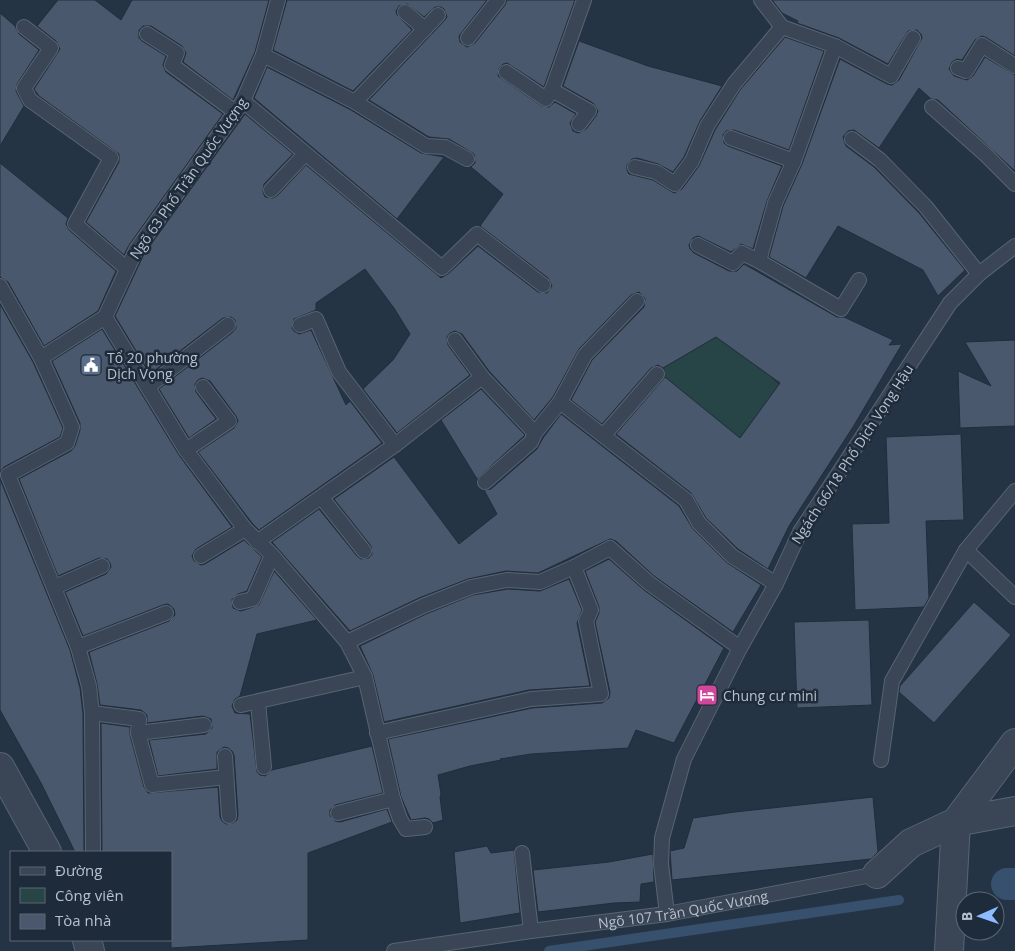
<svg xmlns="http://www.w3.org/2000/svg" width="1015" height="951" viewBox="0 0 1015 951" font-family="'Open Sans',sans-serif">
	<rect width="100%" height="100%" fill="#253445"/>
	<path fill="#274446" d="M714,335L769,375L779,385L763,406L783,446L739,438L663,376L665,367L702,345Z"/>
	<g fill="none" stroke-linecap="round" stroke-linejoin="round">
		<path stroke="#37506d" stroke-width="10" d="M549,951L899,900"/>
		<path stroke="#37506d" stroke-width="32" d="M1007,884H1015"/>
	</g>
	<g fill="#49586c" stroke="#202d3c">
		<path d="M58,0H95L121,20L132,0H269L255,52L233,100L183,62L186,53L182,46L151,26H143L139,30V38L142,41L166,56L163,65L166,72L223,114L129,245L124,255L86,222L119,162V154L39,96L34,89L60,49L56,41L37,26Z"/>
		<path d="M287,0H487L459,36L460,42L467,47L475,43L505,5L507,0H575L544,87L507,63L503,64L499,68L498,76L542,106L549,107L555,102L576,114L570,123L573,131L578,133L586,129L596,116L598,111L593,103L563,86L579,41L648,66L722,86L700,121L684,157L673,172L658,164L637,158L632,159L627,165V170L629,174L653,180L674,193L682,189L699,166L715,130L740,90L785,37L824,51L789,150L734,130L726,131L723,135L724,143L728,146L782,166L767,201L753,249L741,244L731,252L698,236L693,238L689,245L690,249L694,253L729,271H737L744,264L837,317H844L893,340L889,345L902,344L853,427L789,526L768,569L738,549L706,518L691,493L616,434L665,377L740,438L780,383L716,337L663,368L658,365L651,368L602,424L571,400L592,360L644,307L645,298L639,292L631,295L579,349L553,397L534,420L489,371L462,334L455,331L450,333L447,337L448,345L470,375L397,433L363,389L393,360L410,334L394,308L365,269L316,303V310L294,319L292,328L294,331L299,334L311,330L346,405L350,401L382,443L259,530L252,523L198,452L234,428L238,421L236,416L210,381L202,378L198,380L195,384L196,392L216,419L189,438L159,389L233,332L236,328L235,320L231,317L223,318L150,374L115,316L144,254L245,114L293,154L264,184L263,192L265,197L273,198L277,196L306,165L441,278L448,274L478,246L538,292L547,293L552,286L548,278L480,226L503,194L471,167L475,163L474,154L449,139L429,137L369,100L444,21L447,17L444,9L441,7H435L424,17L407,4L399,6L396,11L397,15L412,30L353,91L273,50Z"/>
		<path d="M772,0H1015V56L987,38L982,36L975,40L962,60L957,59L952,62L949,69L954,76L967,80L973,76L985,57L1015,75V171L938,100L931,99L919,88L879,148L854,130L848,131L843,137L846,146L874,167L919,213L965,270L938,296L923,270L838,226L806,278L769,257L783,206L802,164L840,59L887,84L892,85L899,80L922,38L921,34L917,30L908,31L888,64L839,38L797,23L798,21L782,13Z"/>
		<path d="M0,13L15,26L19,34L39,50L17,84L16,91L24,106L0,146Z"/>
		<path d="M267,67L351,110L421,153L444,157L397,219L254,98Z"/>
		<path d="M0,163L68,218L66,224L69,230L116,271L98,311L44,346L8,282L0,277Z"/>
		<path d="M0,304L33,362L63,428L60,437L4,467L0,472Z"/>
		<path d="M102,329L179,455L232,527L196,549L192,556L194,561L201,565L205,564L244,540L262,557L247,591L238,594L232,599L233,608L241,611L259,605L274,571L317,620L257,634L240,696L235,699L232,706L235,713L250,714L257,772L260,775L265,776L272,770L372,746L383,793L335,805L330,810V816L335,821L340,822L387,809L392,822L308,853V940L171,948V852H102L101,723L130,727V735L144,787L148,793L218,787L220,817L222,821L226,824L233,823L237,820L238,815L234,755L232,751L228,748L224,747L217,752V769L158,776L149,740L206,734L212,728L211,719L203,716L147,723V715L141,710L100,705L97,684L89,652L169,621L175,615L174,609L168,604L163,605L83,636L65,592L106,574L111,567L110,563L107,559L99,558L58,576L19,479L71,451L75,446L80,430V423L52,361Z"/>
		<path d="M1015,340V426L960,428L958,371L991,386L965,342Z"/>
		<path d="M481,389L525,435L477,479L441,420Z"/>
		<path d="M561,414L679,506L693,529L726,562L761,585L733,632L654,576L616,541L610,539L538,573L506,571L468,579L419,598L350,631L272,542L319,509L357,556L361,559L369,558L372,554L371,546L334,499L394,457L459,544L497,514L484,490L491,489L537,449L543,438Z"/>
		<path d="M961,434L964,520L926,521L929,598L924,607L855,610L852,524L889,523L886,437Z"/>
		<path d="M0,479L70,650L80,688L83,714L84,852H75L41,783L0,710Z"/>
		<path d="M609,559L644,590L724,648L674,743L636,730L628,748L531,754L500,759L501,760L470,766L438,775L441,794L440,797L443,820L433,823L429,819L425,818L411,820L401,797L388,739L532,708L602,703L609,698L610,692L595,622L599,613V607L585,571Z"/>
		<path d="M569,579L582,610L577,623L590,686L529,690L384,722L373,675L360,646L426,614L473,595L508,589L540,591Z"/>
		<path d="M974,602L1011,635L934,723L899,692L900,686Z"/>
		<path d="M869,620L872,705L797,708L794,622Z"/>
		<path d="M873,797L878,852L871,859L672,880L670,851L684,848L693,818L735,812Z"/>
		<path d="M487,846L491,853L514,850L520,913L460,923L454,852Z"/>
		<path d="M653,854L654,882L641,884L640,902L614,903L538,912L533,870L609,862Z"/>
	</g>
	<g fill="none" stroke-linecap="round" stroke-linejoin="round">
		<g stroke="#586472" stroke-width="16">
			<g id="service">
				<path d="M761,0L782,27L835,46L891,76L913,38"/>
				<path d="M405,12L425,29"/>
				<path d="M24,27L51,48L24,88L30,100L111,158L75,224L126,268"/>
				<path d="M147,34L177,53L172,65L234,111"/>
				<path d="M468,38L498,0"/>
				<path d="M263,55L355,102L426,146L445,147L467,159"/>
				<path d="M958,68L966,71L982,45L1015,66"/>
				<path d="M506,72L546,99L552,90"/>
				<path d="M243,101L442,268L477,234L543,285"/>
				<path d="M355,102L438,15"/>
				<path d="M932,107L986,155L1015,184"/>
				<path d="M579,124L589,111L552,90L584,0"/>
				<path d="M731,138L794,161"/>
				<path d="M852,139L880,160L926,207L979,274"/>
				<path d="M635,167L656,172L675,184L692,161L707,126L734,84L782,27"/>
				<path d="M271,190L305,154"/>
				<path d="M698,245L733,263L742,253L759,261L841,309L859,280"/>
				<path d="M759,261L775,203L794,161L835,46"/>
				<path d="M0,286L41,358L72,427L67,443L8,475L78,647L89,686L92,713L93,852"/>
				<path d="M105,317L186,450L245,529L272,555L347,642L365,677L393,799L400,819L406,829L425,827"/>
				<path d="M300,325L316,319L339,372L395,445"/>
				<path d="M455,340L482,377L535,433"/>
				<path d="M41,358L105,317L136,250L243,101L263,55L278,0"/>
				<path d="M148,387L228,325"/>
				<path d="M560,402L686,500L699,523L732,556L776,584"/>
				<path d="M604,435L657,374"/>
				<path d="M186,450L229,421L203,387"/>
				<path d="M485,482L531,442L535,433L560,402L585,355L637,301"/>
				<path d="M322,498L364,551"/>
				<path d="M257,542L395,445L482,377"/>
				<path d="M966,550L1015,597"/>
				<path d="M201,556L245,529"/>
				<path d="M55,587L102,566"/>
				<path d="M240,602L253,599L272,555"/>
				<path d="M347,642L423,606L471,587L507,580L540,582L574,567L610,548L649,583L740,648"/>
				<path d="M78,647L166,613"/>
				<path d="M258,702L264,767"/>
				<path d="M241,705L365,677"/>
				<path d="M92,713L139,719L138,733L152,785L226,777"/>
				<path d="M138,733L204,725"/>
				<path d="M377,733L531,699L601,694L586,621L591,610L574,567"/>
				<path d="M225,756L229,816"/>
				<path d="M881,760L892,681L966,550L1015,491"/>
				<path d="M338,813L393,799"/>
				<path d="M522,853L531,931"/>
				<path d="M667,914L661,864L662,838L684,759L740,648L776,584L800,532L950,303L979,274L1015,246"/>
				<path id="s1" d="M394,951L531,931L667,914L877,874"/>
			</g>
		</g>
		<g stroke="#586472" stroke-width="30">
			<g id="minor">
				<path d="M956,822L1015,743"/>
				<path d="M877,874L911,843L956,822L1015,811"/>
				<path d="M949,951L956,822"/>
			</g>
		</g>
		<g stroke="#586472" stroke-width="30">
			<g id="tertiary">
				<path d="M0,767L47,852"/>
				<path d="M87,940L90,951"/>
			</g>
		</g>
		<use href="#service" stroke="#3a4655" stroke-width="14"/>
		<use href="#minor" stroke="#3a4655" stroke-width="28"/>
		<use href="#tertiary" stroke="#3a4655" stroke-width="28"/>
	</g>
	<defs>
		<g id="civic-square" transform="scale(1.125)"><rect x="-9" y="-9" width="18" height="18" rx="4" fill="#5c6f8a" stroke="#1e2b3a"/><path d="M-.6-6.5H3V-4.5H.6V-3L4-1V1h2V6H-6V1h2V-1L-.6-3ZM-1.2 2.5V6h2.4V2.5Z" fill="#fff"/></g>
		<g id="hotel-square" transform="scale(1.125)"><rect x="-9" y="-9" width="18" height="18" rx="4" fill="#d1479c" stroke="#1e2b3a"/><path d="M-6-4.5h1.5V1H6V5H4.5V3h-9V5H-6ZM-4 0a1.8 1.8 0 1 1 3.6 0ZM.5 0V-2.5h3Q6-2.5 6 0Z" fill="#fff"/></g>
	</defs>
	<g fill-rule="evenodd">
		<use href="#civic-square" x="91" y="365"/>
		<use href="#hotel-square" x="707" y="695"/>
	</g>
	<g text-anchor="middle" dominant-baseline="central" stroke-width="5" stroke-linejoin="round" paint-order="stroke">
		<g font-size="14" fill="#b8c1ce" stroke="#1e2b3a">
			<text transform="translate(188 178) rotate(-55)">Ngõ 63 Phố Trần Quốc Vượng</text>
			<text transform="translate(852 454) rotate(-57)">Ngách 66/18 Phố Dịch Vọng Hậu</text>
			<text stroke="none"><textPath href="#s1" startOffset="292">Ngõ 107 Trần Quốc Vượng</textPath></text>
		</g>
		<g font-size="14" fill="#b8c1ce" stroke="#1e2b3a" text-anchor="start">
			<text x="107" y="357">Tổ 20 phường<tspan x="107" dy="16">Dịch Vọng</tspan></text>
			<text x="723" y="695">Chung cư mini</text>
		</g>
	</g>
	<rect x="10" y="851" width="162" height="90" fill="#1e2b3a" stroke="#5c6775"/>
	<rect x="20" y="867" width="25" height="8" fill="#3a4655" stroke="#5c6775"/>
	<text x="55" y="876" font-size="15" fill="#b8c1ce">Đường</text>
	<rect x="20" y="888" width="25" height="15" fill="#274446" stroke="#5c6775"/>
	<text x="55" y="901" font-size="15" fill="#b8c1ce">Công viên</text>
	<rect x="20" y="914" width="25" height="15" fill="#49586c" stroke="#5c6775"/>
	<text x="55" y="926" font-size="15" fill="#b8c1ce">Tòa nhà</text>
	<g transform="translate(980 916) rotate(268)"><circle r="24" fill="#1e2b3a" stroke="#5c6775"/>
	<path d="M0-4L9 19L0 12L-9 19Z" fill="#8cbbff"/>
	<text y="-8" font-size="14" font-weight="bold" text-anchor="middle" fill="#b8c1ce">B</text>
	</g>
</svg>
